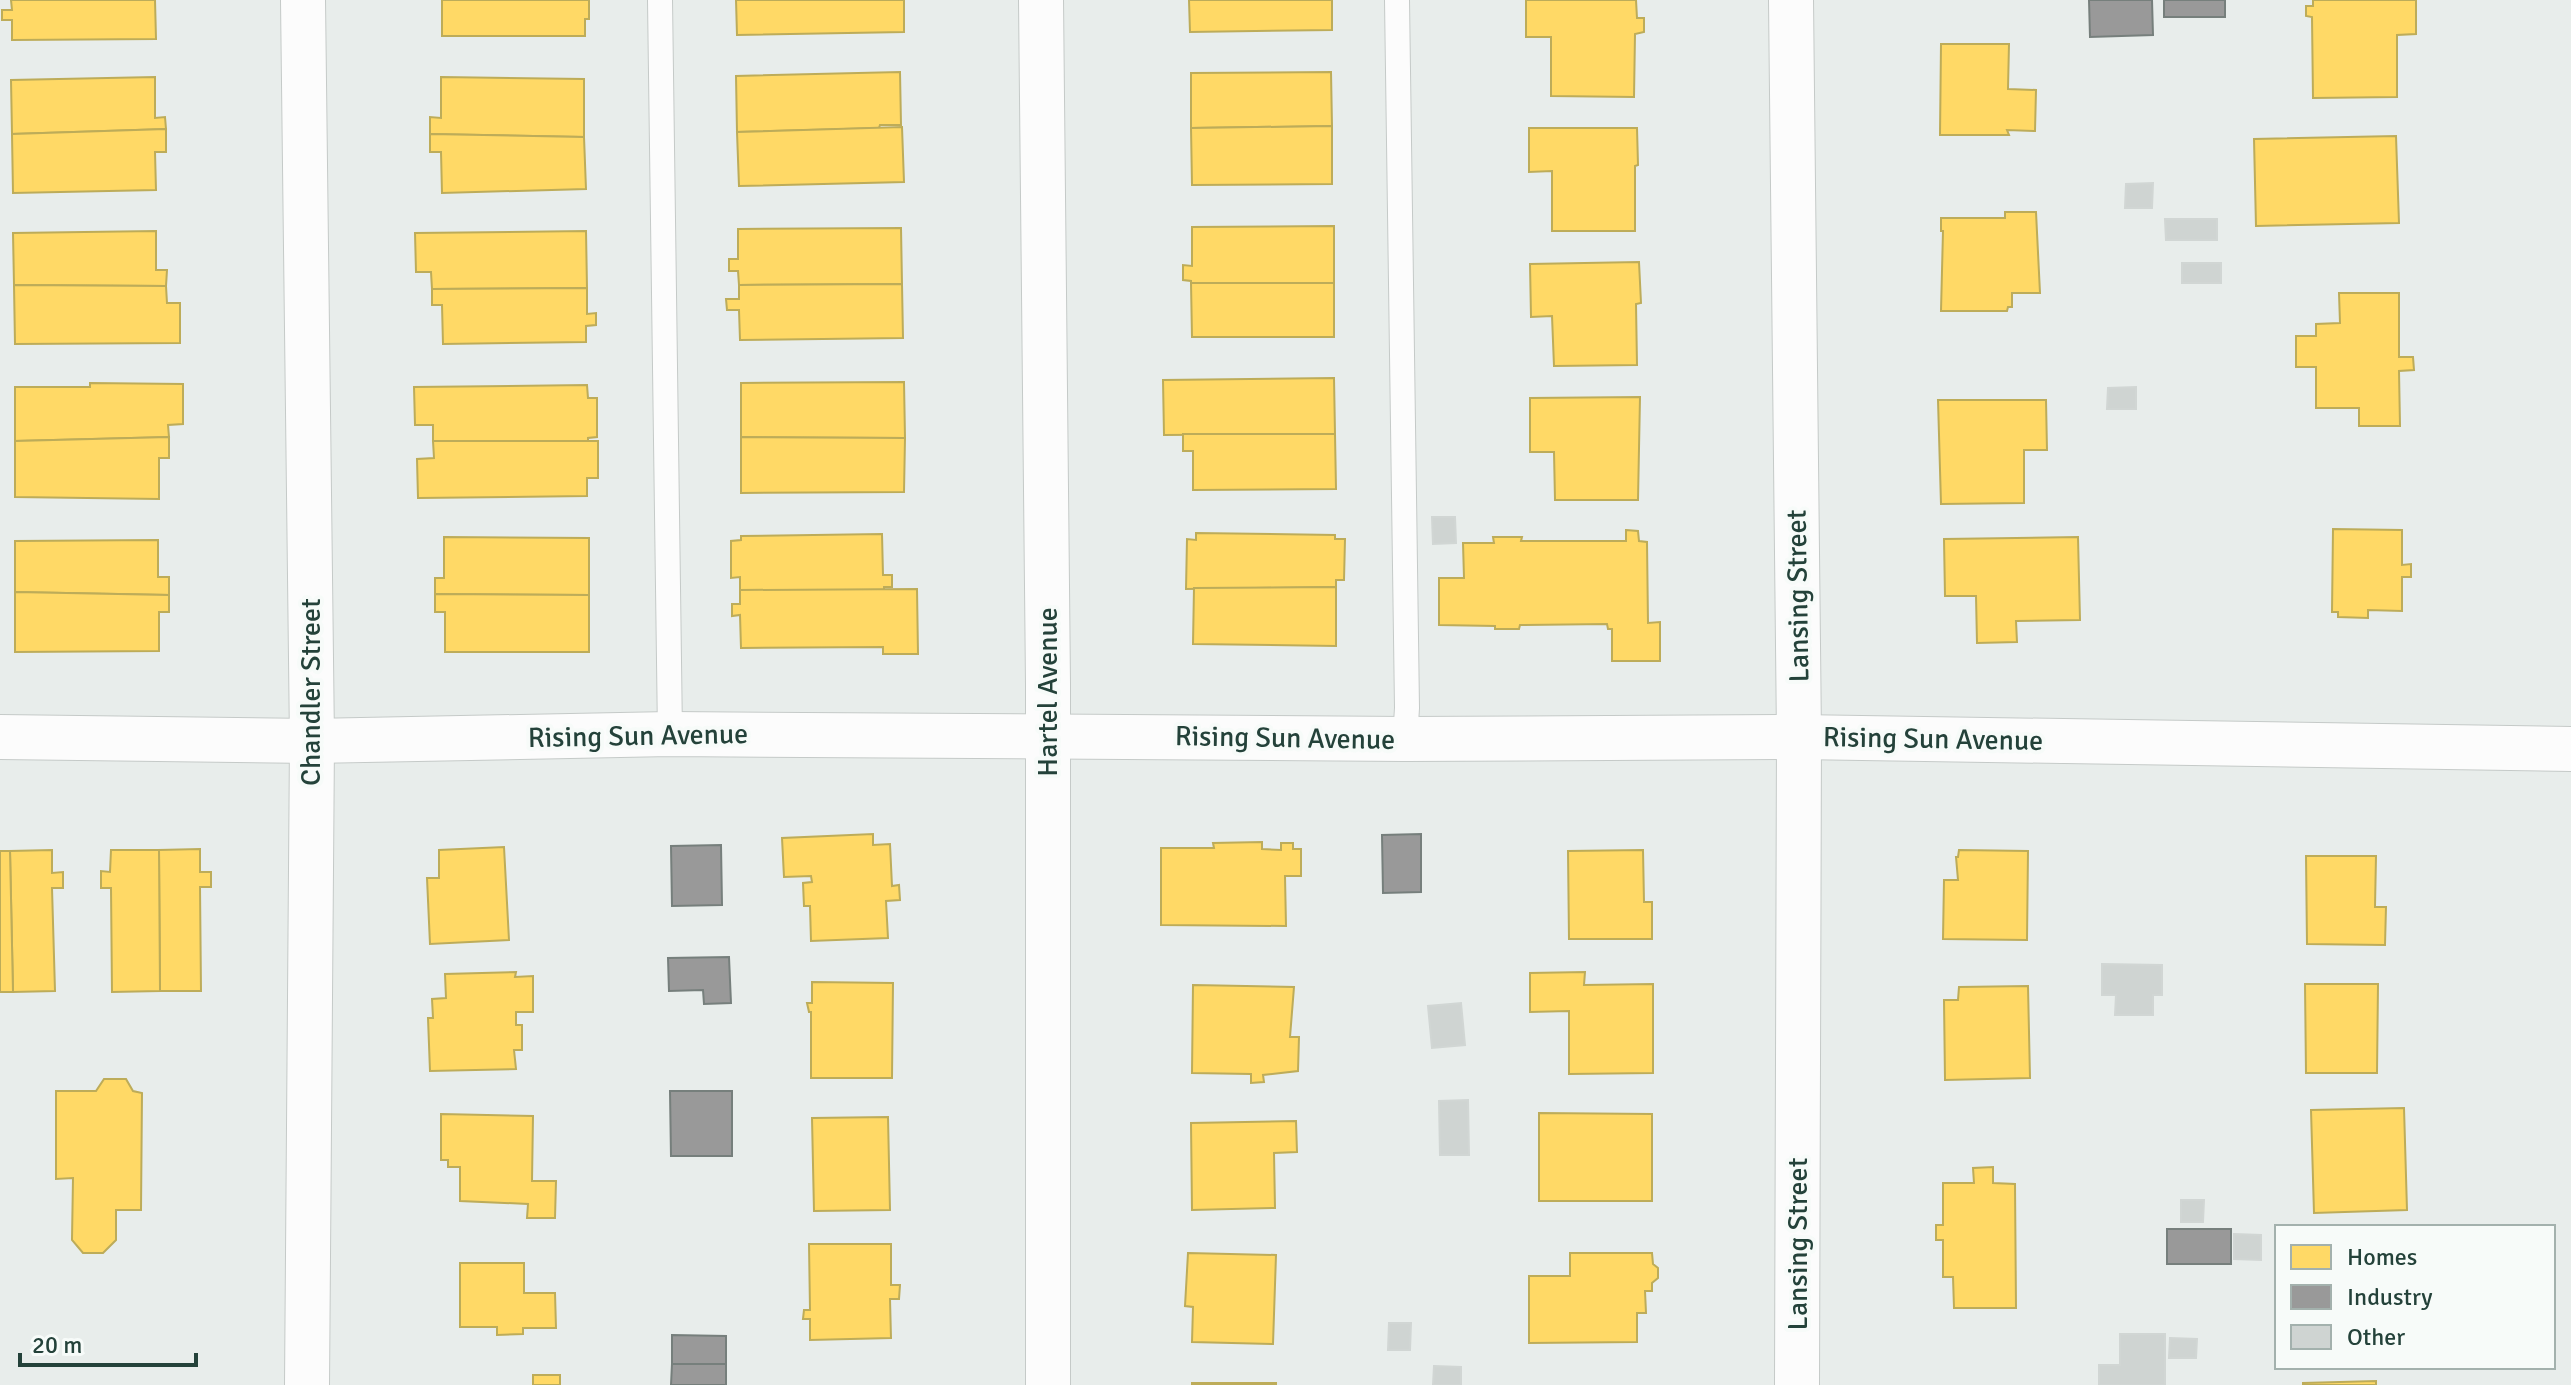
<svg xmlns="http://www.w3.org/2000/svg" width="2571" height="1385" viewBox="0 0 2571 1385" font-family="Signika,sans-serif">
	<rect width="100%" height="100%" fill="#e8edeb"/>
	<g fill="#ffd966" stroke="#bdac59" stroke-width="2">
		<path d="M11,0H155L156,39L12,40V20H2V10H12Z"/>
		<path d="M442,0H589V19H585V36H442Z"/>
		<path d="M736,0H904V32L737,35Z"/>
		<path d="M1189,0H1332V30L1190,32Z"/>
		<path d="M1526,0H1636L1637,18H1644V32L1635,34L1634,97L1551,96V37H1526Z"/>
		<path d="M2313,0H2416V34L2397,35V97L2313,98L2312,17L2306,16V6H2313Z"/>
		<path d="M1941,44H2009L2008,89L2036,90L2035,131L2007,130L2009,135H1940Z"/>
		<path d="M900,72L901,125H880L879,128L737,132L736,76Z"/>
		<path d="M1331,72L1332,126L1191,128V73Z"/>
		<path d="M155,77V118L165,117L166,129L12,134L11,80Z"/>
		<path d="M441,77L584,79V137L430,134V117L441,118Z"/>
		<path d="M1332,126V184L1192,185L1191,128Z"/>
		<path d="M902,127L904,182L739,186L737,132Z"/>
		<path d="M1529,128H1637L1638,165L1635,166V231H1552V171L1529,172Z"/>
		<path d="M166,129V152H155L156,190L13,193L12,134Z"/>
		<path d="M430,134L584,137L586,189L442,193L441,152H430Z"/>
		<path d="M2396,136L2399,223L2256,226L2254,139Z"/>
		<path d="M2005,212H2036L2040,293H2012V307H2008L2007,311H1941L1943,231H1941V218H2005Z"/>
		<path d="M1334,226V283H1191V281L1183,280V265L1192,266V227Z"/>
		<path d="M901,228L902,284L739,285L738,271H729V259H738V229Z"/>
		<path d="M156,231V270H167L166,286L14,285L13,233Z"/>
		<path d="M586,231L587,288L432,289L431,272H416L415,233Z"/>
		<path d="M1639,262L1641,303L1636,304L1637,365L1554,366L1552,316L1531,317L1530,264Z"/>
		<path d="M1191,283H1334V337H1192Z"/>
		<path d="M902,284L903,338L740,340L739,310H727L726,299H739V285Z"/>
		<path d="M14,285L166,286L167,303H180V343L15,344Z"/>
		<path d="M587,288V314L596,313V325L586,326V342L443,344L442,305H432V289Z"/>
		<path d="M2339,293H2399V357H2413L2414,370L2399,371L2400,426H2359V408H2316V367H2296V336H2316V324L2340,323Z"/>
		<path d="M1334,378L1335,434L1164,435L1163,380Z"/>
		<path d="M904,382L905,438L741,437V383Z"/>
		<path d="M90,383L183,384V424L168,425L169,437L15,441V387H90Z"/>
		<path d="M587,385L588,398H597V437L588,438V441H433V425H415L414,387Z"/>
		<path d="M1640,397L1638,500H1555L1554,452H1530V398Z"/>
		<path d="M1938,400H2046L2047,450H2024V503L1941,504Z"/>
		<path d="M1183,434H1335L1336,489L1193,490V451H1183Z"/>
		<path d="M169,437V458H159V499L15,497V441Z"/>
		<path d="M741,437L905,438L904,492L741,493Z"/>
		<path d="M433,441H598V478H587V496L418,498L417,459L434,458Z"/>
		<path d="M2333,529L2402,530V565L2411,564V577H2402V611L2368,610V618L2338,617V612H2332Z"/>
		<path d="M1626,530L1638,531L1639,541L1647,542L1648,623L1660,622V661H1612V629H1608L1607,624L1520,625L1519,629H1495V626L1439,625V578H1464L1463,543H1494L1493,537H1522L1521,541H1626Z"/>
		<path d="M1196,533L1335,535V539H1345L1344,580H1336V587L1186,589L1187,539L1196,540Z"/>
		<path d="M882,534L883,575H892V587H884V590H740V577L731,578V541L741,540V536Z"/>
		<path d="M444,537L589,538V595L435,594V578H444Z"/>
		<path d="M2078,537L2080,620L2016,621L2017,642L1977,643L1976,596H1945L1944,539Z"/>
		<path d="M158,540V577H169V595L15,592V541Z"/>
		<path d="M1336,587V646L1193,644L1194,588Z"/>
		<path d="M917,589L918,654H883V647L741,648L740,615L732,616V604H740V590Z"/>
		<path d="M15,592L169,595V612H159V651L15,652Z"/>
		<path d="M435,594L589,595V652H445V612H435Z"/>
		<path d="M873,834V845L890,844L892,886L899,885L900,900L886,901L888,938L811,941L810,906H804L803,883L812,882L811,876L784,877L782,838Z"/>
		<path d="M1262,842V849L1281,850V843H1293V849H1301V876H1285L1286,926L1161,925V848H1214L1213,843Z"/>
		<path d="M504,847L509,940L430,944L427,878H439V850Z"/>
		<path d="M200,849V872H211V887H200L201,991H160L159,850Z"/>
		<path d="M52,850V873L63,872V888H52L55,991L13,992L10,851Z"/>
		<path d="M111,850H159L160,991L112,992L111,888H101V871L110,872Z"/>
		<path d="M1643,850L1644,902H1652V939H1569L1568,851Z"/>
		<path d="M1959,850L2028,851L2027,940L1943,939L1944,880H1958L1956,857H1958Z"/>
		<path d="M0,851H10L13,992H0Z"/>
		<path d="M2306,856H2376L2375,907H2386L2385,945L2307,944Z"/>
		<path d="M516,972L515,977L533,976V1012H516V1025H522V1050H514L516,1069L430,1071L428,1018H433L432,999L446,998L445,974Z"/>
		<path d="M1585,972L1584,985L1653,984V1073L1569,1074V1011L1530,1012V973Z"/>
		<path d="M812,982L893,983L892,1078H811V1012H809L807,1003H812Z"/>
		<path d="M2305,984H2378L2377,1073H2306Z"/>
		<path d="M1193,985L1294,987L1290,1037H1299L1298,1071L1263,1075L1264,1082L1251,1083V1074L1192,1073Z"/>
		<path d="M2028,986L2030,1078L1945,1080L1944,1000H1958L1959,987Z"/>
		<path d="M104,1079H126L133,1091L142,1093L141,1210H116V1240L103,1253H83L72,1240L73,1178L56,1179V1091H96Z"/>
		<path d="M2404,1108L2407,1210L2314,1213L2311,1110Z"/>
		<path d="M1539,1113L1652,1114V1201H1539Z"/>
		<path d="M441,1114L533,1116L532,1181H556L555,1218H527L528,1204L460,1201V1167H448V1160H441Z"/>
		<path d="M888,1117L890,1210L814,1211L812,1118Z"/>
		<path d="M1296,1121L1297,1152L1274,1153L1275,1208L1192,1210L1191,1123Z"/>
		<path d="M1993,1167V1183L2015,1184L2016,1308H1954L1953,1277H1943V1240H1936V1225H1943V1183H1974L1973,1168Z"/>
		<path d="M809,1244H891V1285H900L899,1299H890L891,1338L810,1340V1319H803L804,1310H810Z"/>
		<path d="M1188,1253L1276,1255L1273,1344L1192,1342L1193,1307L1185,1306Z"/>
		<path d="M1570,1253H1652L1653,1264L1658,1268V1278L1652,1283V1291H1645L1646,1313H1637V1342L1529,1343V1276H1570Z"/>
		<path d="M460,1263H524V1293H555L556,1328H523V1334L497,1335V1327H460Z"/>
		<rect x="533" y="1375" width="27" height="10"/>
		<path d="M2376,1381V1385H2303V1383Z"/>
		<rect x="1192" y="1383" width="84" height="2"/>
	</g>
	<g fill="#999" stroke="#767f7c" stroke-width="2">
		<path d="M2089,0H2152L2153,35L2090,37Z"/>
		<rect x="2164" y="0" width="61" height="17"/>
		<path d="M1421,834V892L1383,893L1382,835Z"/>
		<path d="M721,845L722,905L672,906L671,846Z"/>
		<path d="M729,957L731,1003L704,1004L703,990L669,991L668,958Z"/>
		<path d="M670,1091H732V1156H671Z"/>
		<rect x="2167" y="1229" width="64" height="35"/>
		<path d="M672,1335L726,1336V1364H672Z"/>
		<path d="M672,1364H726V1385H671Z"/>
	</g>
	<g fill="#cfd4d2" stroke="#d1d6d4" stroke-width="2">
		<path d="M2153,183L2152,208H2125L2126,184Z"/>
		<path d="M2165,219H2217V240H2166Z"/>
		<rect x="2182" y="263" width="39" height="20"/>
		<path d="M2136,387V409H2107L2108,388Z"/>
		<path d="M1432,517H1455L1456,543L1433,544Z"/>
		<path d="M2102,964L2162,965V995H2153V1015H2115L2116,995H2102Z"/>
		<path d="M1461,1003L1465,1045L1432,1048L1428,1006Z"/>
		<path d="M1468,1100L1469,1155H1440L1439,1101Z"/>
		<path d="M2181,1200H2204L2203,1222H2181Z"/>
		<path d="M2234,1234L2261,1235V1260L2234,1259Z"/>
		<path d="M1389,1323H1411L1410,1350H1388Z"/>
		<path d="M2120,1334H2165V1385H2099V1365H2120Z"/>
		<path d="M2170,1338L2197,1339L2196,1358H2169Z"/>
		<path d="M1434,1366L1461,1367V1385H1433Z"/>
	</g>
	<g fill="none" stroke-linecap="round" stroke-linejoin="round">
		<g stroke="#c5cac8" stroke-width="26">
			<g id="service">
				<path d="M660,0L670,734"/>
				<path d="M1397,0L1407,708L1405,739"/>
			</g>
		</g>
		<g stroke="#c5cac8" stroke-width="46">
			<g id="minor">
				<path d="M303,0L312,741L307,1385"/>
				<path d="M1041,0L1048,684V1385"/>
				<path d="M1791,0L1799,737L1797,1385"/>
				<path d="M0,737L312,741L670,734L1405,739L1799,737L2571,749"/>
			</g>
		</g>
		<use href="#service" stroke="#fcfcfc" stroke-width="24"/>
		<use href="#minor" stroke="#fcfcfc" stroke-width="44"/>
	</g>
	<g text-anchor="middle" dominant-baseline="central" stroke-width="8" stroke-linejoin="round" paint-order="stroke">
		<g font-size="28" fill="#24423a" stroke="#f7fbf9">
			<text transform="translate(1798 596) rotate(-91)">Lansing Street</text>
			<text transform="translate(311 692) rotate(-90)">Chandler Street</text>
			<text transform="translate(1048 692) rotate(-90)">Hartel Avenue</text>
			<text transform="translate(638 736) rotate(-1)">Rising Sun Avenue</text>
			<text transform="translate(1285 738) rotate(1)">Rising Sun Avenue</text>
			<text transform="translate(1933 739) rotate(1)">Rising Sun Avenue</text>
			<text transform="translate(1798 1244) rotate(-90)">Lansing Street</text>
		</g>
	</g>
	<rect x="2275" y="1225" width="280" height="144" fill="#f7fbf9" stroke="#a3b1ad" stroke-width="2"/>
	<rect x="2291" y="1245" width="40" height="24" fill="#ffd966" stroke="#a3b1ad" stroke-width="2"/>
	<text x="2347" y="1265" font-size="24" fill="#24423a">Homes</text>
	<rect x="2291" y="1285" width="40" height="24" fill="#999999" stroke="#a3b1ad" stroke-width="2"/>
	<text x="2347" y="1305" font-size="24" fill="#24423a">Industry</text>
	<rect x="2291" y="1325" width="40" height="24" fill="#cfd4d2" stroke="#a3b1ad" stroke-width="2"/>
	<text x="2347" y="1345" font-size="24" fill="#24423a">Other</text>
	<path d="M20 1353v12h176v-12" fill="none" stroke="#24423a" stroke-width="4"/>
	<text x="32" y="1353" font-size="24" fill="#24423a" stroke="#f7fbf9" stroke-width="6" paint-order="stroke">20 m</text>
</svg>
